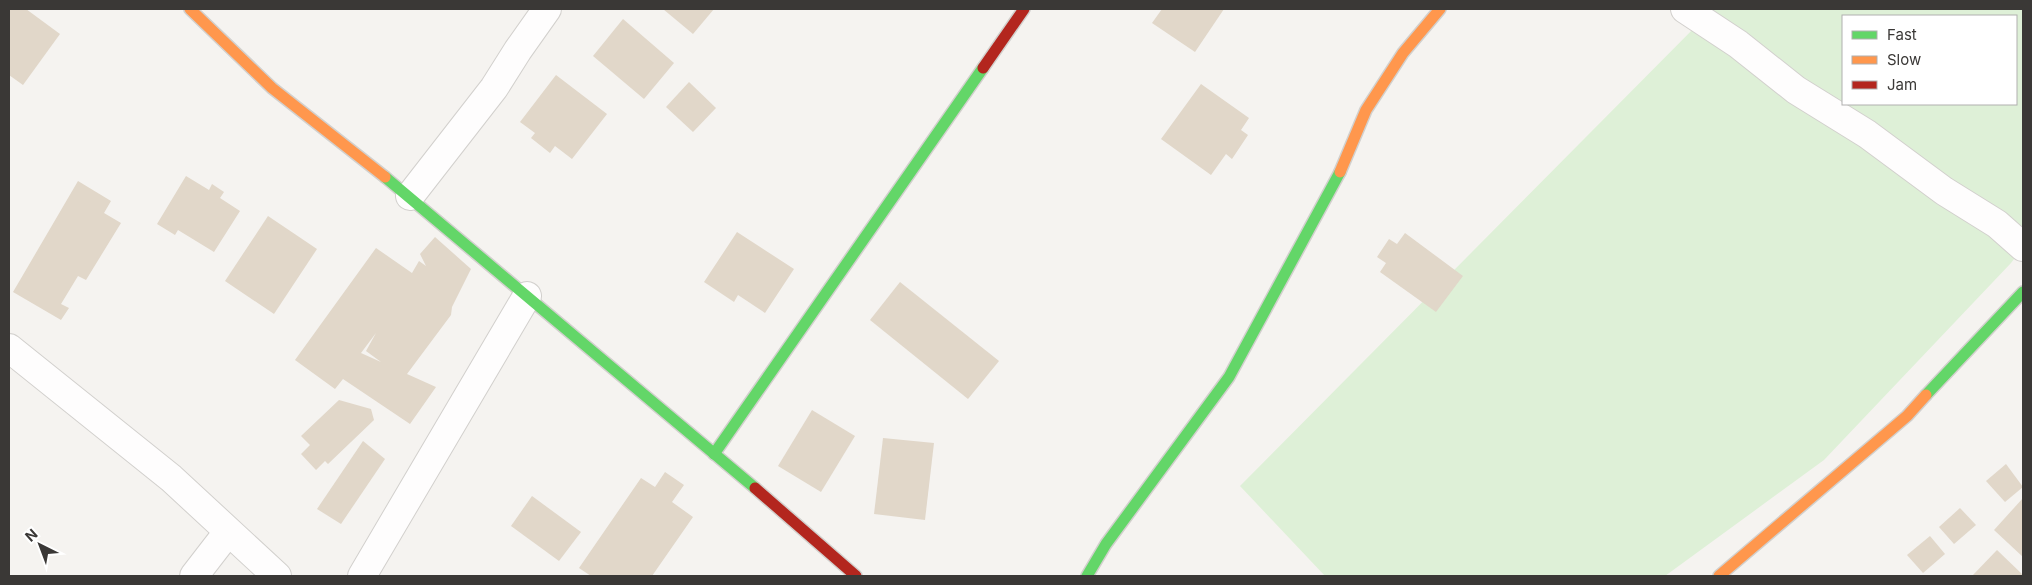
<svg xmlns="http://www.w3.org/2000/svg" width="2032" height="585" viewBox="0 0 2032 585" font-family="Inter,sans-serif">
	<rect width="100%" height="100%" fill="#f5f3f0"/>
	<path fill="#def0d7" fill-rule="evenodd" d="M1699,9H2023V247L2011,263L1824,460L1665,576H1325L1240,486L1706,16ZM1843,16H2016V104H1843Z"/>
	<g fill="#e1d7c9" fill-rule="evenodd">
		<path d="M9,9H26L60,34L23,85L9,75Z"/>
		<path d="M663,9H714L693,34Z"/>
		<path d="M1162,9H1224L1195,52L1152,23Z"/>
		<path d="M623,19L674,63L644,99L593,56Z"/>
		<path d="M556,75L607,114L572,159L555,146L550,153L531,138L535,133L520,122Z"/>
		<path d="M689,82L716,108L693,132L666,107Z"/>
		<path d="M1201,84L1249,118L1241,130L1248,135L1232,159L1226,154L1211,175L1161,139Z"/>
		<path d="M186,176L209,190L212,184L224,192L220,198L240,211L214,252L178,230L175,235L157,224Z"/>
		<path d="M78,181L111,201L104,213L121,223L86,280L78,276L61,304L69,308L61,320L13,292Z"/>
		<path d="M268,216L317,249L274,314L225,281Z"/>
		<path d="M737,232L794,269L765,313L738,295L734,302L704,282Z"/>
		<path d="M1405,233L1463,276L1436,312L1380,272L1386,263L1377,257L1389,239L1397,244Z"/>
		<path d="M435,237L471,269L452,307L451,315L407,374L436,387L410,424L343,379L335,389L295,360L376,248L412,273L419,261L426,266L420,254ZM376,333L366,351L381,362L361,353Z"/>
		<path d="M900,282L999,361L968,399L870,320Z"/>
		<path d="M339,400L371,409L374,420L328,464L325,461L316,470L301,454L310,445L301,436Z"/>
		<path d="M812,410L855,436L821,492L778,466Z"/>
		<path d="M883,438L934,443L925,520L874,514Z"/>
		<path d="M363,441L385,459L341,524L317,509Z"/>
		<path d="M2006,464L2023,487L2005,502L1986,481Z"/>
		<path d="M665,472L684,485L672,502L693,517L652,576H591L579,568L641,478L655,487Z"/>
		<path d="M532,496L581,532L559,561L511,526Z"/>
		<path d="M2023,498V557L1994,530Z"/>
		<path d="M1960,508L1976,525L1954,544L1939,527Z"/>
		<path d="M1930,536L1945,554L1923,573L1907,555Z"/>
		<path d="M1997,550L2023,575V576H1972Z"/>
	</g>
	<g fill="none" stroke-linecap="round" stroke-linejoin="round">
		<g stroke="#d2d0cd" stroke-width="30">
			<g id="street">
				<path d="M1685,9L1738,44L1796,90L1867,134L1944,191L1997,224L2023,247"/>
				<path d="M410,196L494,88L518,50L547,9"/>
				<path d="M9,348L171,478L277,576"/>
				<path d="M194,576L228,532"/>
				<path d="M362,576L527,296"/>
			</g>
		</g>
		<g stroke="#d2d0cd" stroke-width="14">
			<g id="fast">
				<path d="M385,177L755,488"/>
				<path d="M1926,395L2023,292"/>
				<path d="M714,454L983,68"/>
				<path d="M1087,576L1106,544L1229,377L1340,172"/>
			</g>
		</g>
		<g stroke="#d2d0cd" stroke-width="14">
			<g id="slow">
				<path d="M190,9L272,88L385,177"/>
				<path d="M1340,172L1366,110L1403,53L1440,9"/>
				<path d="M1719,576L1907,416L1926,395"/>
			</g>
		</g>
		<g stroke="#d2d0cd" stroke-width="14">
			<g id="jam">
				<path d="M983,68L1024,9"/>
				<path d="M755,488L856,576"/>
			</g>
		</g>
		<use href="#street" stroke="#fefdfd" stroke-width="28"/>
		<use href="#fast" stroke="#63d668" stroke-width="11"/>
		<use href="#slow" stroke="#ff974d" stroke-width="11"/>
		<use href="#jam" stroke="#b3261e" stroke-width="11"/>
	</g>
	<rect width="2032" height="585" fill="none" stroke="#3a3836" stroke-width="20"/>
	<rect x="1842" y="15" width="175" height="90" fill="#ffffff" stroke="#b0afaf"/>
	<rect x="1852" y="31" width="25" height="8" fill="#63d668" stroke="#b0afaf"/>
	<text x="1887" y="40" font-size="15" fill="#3a3836">Fast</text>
	<rect x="1852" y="56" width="25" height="8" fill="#ff974d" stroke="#b0afaf"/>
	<text x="1887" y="65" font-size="15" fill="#3a3836">Slow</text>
	<rect x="1852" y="81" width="25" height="8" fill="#b3261e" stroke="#b0afaf"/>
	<text x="1887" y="90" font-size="15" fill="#3a3836">Jam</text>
	<g transform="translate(40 545) rotate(318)" stroke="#ffffff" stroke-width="4" paint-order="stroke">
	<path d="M0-4L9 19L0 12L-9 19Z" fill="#3a3836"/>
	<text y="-8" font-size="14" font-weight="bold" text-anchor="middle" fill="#3a3836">N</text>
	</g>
</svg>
